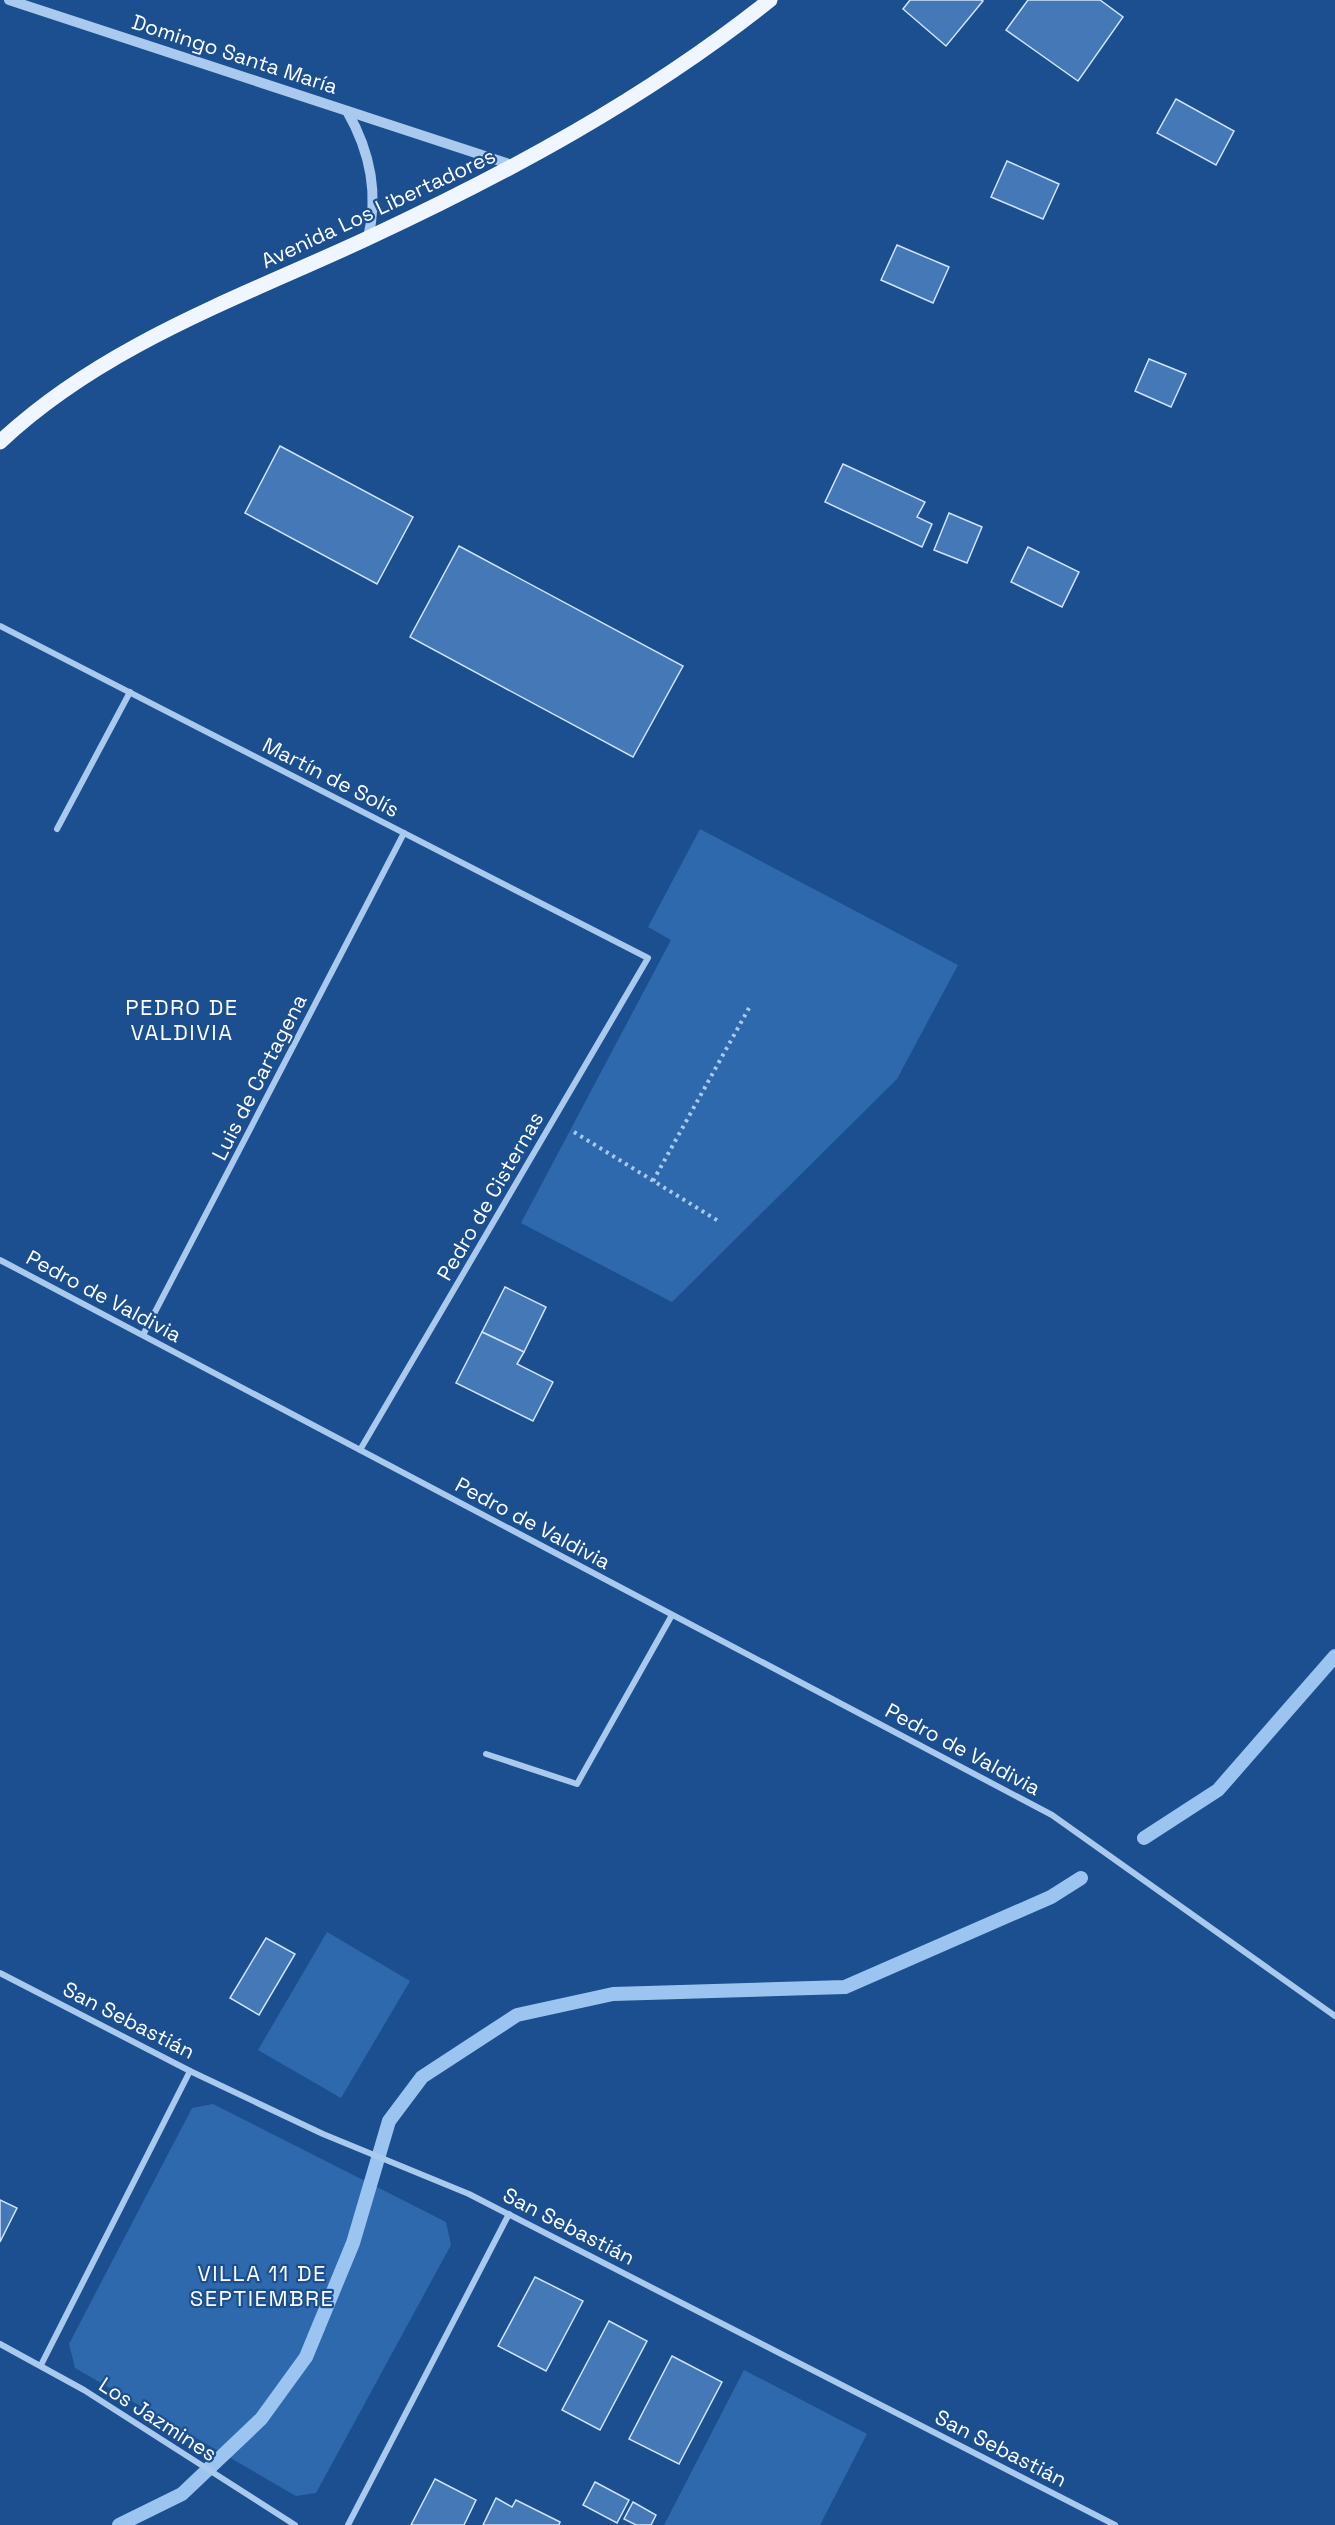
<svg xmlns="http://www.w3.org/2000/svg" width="1335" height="2525" viewBox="0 0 1335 2525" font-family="'Space Grotesk',sans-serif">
	<rect width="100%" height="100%" fill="#1b4f8f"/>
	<g fill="#2e69ad">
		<path d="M700,829L958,965L897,1079L672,1302L521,1223L671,940L648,927Z"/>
		<path d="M327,1932L410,1981L341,2098L258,2050Z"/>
		<path d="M213,2104L446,2222L451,2245L316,2493L296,2496L75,2368L69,2344L192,2108Z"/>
		<path d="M744,2370L867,2434L820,2525H664Z"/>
	</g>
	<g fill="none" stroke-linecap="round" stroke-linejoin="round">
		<g stroke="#9cc4f0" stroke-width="14">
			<path d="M1144,1838L1218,1790L1335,1656"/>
			<path d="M119,2525L182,2494L261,2419L306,2357L353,2243L389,2121L422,2077L517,2015L613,1994L845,1987L1051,1897L1081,1878"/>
		</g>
	</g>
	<g fill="#4478b7" stroke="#cfe3fa" stroke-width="1.5">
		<path d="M910,0H981L983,1L946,46L903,9Z"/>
		<path d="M1028,0H1100L1123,17L1078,81L1006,30Z"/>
		<path d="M1176,99L1234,131L1216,165L1157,133Z"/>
		<path d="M1007,161L1059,184L1043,219L991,197Z"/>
		<path d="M897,245L949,267L933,303L881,280Z"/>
		<path d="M1149,359L1186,374L1171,407L1135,391Z"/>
		<path d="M280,446L413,517L377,584L245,513Z"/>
		<path d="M843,464L925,502L917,517L932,524L922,547L825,502Z"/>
		<path d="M949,513L982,527L967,563L934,550Z"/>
		<path d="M459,546L683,666L633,757L410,637Z"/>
		<path d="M1028,547L1079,572L1062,607L1011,582Z"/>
		<path d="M505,1287L546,1307L524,1352L482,1332Z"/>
		<path d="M482,1332L524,1352L517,1364L553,1382L533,1421L456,1383Z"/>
		<path d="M266,1938L295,1954L259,2015L230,1998Z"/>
		<path d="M0,2200L17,2208L0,2242Z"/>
		<path d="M535,2277L583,2301L546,2371L498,2346Z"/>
		<path d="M609,2321L647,2341L600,2430L562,2410Z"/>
		<path d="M672,2356L722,2382L679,2464L629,2439Z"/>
		<path d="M435,2479L476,2500L464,2525H411Z"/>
		<path d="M595,2482L629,2500L617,2523L583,2505Z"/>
		<path d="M496,2498L512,2507L516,2500L560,2522L559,2525H483Z"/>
		<path d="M633,2502L656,2515L651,2525H636L624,2519Z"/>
	</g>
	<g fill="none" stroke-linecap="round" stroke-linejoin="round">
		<g stroke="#a9c9ee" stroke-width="4" stroke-dasharray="3 4.5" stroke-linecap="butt">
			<path d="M574,1132L720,1222"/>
			<path d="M653,1181L749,1008"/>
		</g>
		<g stroke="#a9c9ee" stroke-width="6">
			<path d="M0,626L648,958L360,1450"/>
			<path d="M57,829L130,692"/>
			<path d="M0,1260L1052,1815L1335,2016"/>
			<path d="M143,1335L404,833"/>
			<path d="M486,1754L577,1784L672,1615"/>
			<path d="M0,1973L190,2071L323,2134L469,2194L1115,2525"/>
			<path d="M0,2344L84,2390L295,2525"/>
			<path d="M41,2365L190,2071"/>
			<path d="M348,2525L509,2214"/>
		</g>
		<g stroke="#a9c9ee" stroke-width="10">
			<path d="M9,0L515,166"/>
			<path d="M347,111C370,151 379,193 368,238"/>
		</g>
		<path stroke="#f0f6ff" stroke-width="15" d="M0,442C103,345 239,298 366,239C508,173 647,98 770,0"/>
	</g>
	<g text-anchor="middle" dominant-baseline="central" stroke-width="4.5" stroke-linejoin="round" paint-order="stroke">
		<g font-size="21" fill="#fff" stroke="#1b4f8f">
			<text transform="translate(235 54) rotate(18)">Domingo Santa María</text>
			<text transform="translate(378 208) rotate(-25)">Avenida Los Libertadores</text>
			<text transform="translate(331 777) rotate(27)">Martín de Solís</text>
			<text transform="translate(259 1077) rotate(-63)">Luis de Cartagena</text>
			<text transform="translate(490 1196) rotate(-60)">Pedro de Cisternas</text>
			<text transform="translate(104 1296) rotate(28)">Pedro de Valdivia</text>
			<text transform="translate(533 1523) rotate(28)">Pedro de Valdivia</text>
			<text transform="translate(963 1749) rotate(28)">Pedro de Valdivia</text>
			<text transform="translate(129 2020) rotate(27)">San Sebastián</text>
			<text transform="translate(569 2226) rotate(27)">San Sebastián</text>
			<text transform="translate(158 2419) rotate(33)">Los Jazmines</text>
			<text transform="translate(1001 2448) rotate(27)">San Sebastián</text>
		</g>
		<g font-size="22" letter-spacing="1.5" fill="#fff" stroke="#1b4f8f">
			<text x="182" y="1007">PEDRO DE<tspan x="182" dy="25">VALDIVIA</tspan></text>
			<text x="262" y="2273">VILLA 11 DE<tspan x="262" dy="25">SEPTIEMBRE</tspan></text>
		</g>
	</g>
</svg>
